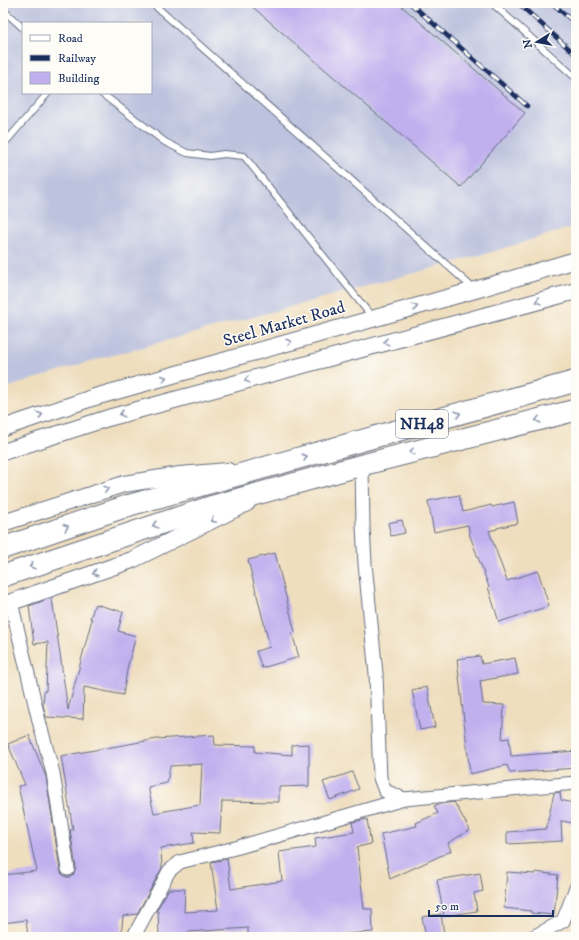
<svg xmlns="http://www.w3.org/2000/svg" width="579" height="940" viewBox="0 0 579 940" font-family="'IM FELL DW Pica',serif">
	<rect width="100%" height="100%" fill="#fdfcf7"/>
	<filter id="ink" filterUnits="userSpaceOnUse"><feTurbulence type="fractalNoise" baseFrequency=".025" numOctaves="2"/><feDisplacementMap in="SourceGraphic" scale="8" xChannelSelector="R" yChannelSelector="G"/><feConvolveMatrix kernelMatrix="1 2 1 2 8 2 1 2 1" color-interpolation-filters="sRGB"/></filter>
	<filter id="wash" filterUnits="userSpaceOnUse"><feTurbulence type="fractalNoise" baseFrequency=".012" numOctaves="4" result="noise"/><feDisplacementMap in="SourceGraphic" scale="16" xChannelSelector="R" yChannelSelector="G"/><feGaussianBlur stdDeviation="0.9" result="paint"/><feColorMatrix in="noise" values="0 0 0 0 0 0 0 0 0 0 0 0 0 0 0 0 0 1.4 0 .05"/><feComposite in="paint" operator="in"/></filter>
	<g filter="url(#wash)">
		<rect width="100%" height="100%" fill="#efdebd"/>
		<path fill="#bdc3de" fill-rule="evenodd" d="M3,3H576V226L488,253L84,363L3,389ZM23,23H151V93H23Z"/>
		<g id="blocks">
			<g fill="#c1b0ee" fill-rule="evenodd">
				<path d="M248,3H398L525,113L461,187Z"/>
				<path d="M459,495L463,512L491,505L492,507L514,502L518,523L497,528V529L489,531L507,581L538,571L549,606L499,622L488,587H489L470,536L468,525L434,532L428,501Z"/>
				<path d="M402,520L405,533L391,536L388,523Z"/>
				<path d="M275,553L295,632L292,633L299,657L262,668L256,651L270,647L248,560Z"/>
				<path d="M48,599H52L68,710L92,619H90L95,604L123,612L118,631L136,636L128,665L123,695L84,687L83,719L46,717L43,705L44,691H46L48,642L34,644L29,606Z"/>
				<path d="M480,656L482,664L515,658L518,674L480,681L483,704L504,705L502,739L509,738L511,756L576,751V768L510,773L507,765L470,774L457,659Z"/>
				<path d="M427,687L435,727L420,730L412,690Z"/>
				<path d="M29,735L46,777L60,870L62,874L66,877H70L73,875L76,868L70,830H73L61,756L157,739L214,735L215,745L255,746V752L292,755V745L309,744V786L279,787V802L222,801L220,833L193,832L194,843L161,848L162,868L137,914L123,916L121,937H28L26,920L3,923V875L37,871L18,786L25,785L8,744ZM202,764L200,805L154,813L148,787L167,783L170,766Z"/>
				<path d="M352,772L359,789L330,800L323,782Z"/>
				<path d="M560,792L561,800L576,804L573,823L561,821L562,841L507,844V832L546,829L554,793Z"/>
				<path d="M454,802L470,830L448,843L451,851L390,879L381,834L417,826L416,823L438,813L434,806L439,804Z"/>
				<path d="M367,819L371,844L357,847L364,909H372L373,932L345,934V937H248V928L188,932V937H159L158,911H156L169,889H185L184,912L218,910L211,862L227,859L231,889L282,881L279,852L316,847L315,838L354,832L352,822Z"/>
				<path d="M507,872L535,874V872L558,875L554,915L531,913V911L504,908Z"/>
				<path d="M480,873L483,891L474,893L477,911L444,916L437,880Z"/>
				<path d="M441,914L444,934L426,937L422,917Z"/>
			</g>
		</g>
	</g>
	<g filter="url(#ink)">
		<use href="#blocks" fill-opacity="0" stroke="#656c7f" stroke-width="1"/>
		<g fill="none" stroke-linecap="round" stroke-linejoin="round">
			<g stroke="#656c7f" stroke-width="8">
				<g id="service">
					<path d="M152,3L474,289"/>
					<path d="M492,3L576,78"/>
					<path d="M3,10L23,28"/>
					<path d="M101,93L165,142L187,153L210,156L224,154L244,156L372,317"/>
					<path d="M3,145L48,93"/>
				</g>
			</g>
			<g stroke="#656c7f" stroke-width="15">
				<g id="minor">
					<path d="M362,465L363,526L365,564L376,674L380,778L385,791L404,799L576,783"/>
					<path d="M11,602L40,725L53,773L68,869"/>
					<path d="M134,937L135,934L169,871L180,862L239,847L404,799"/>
					<path d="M533,937L563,921L576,888"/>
				</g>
			</g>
			<g stroke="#656c7f" stroke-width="18">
				<g id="tertiary">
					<path d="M3,428L95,397L475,290L576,260"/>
					<path d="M3,452L108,418L576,291"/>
					<path d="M3,523L124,484L180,475L228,471"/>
					<path d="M3,605L132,560L247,503"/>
				</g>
			</g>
			<g stroke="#656c7f" stroke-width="23">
				<g id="trunk">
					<path d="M3,548L130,505L576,381"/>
					<path d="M3,576L213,506L362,465L576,410"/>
				</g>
			</g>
			<use href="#service" stroke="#fff" stroke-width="6"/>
			<use href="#minor" stroke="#fff" stroke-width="13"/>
			<use href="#tertiary" stroke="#fff" stroke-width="16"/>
			<use href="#trunk" stroke="#fff" stroke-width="21"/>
			<g stroke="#1b2f5e" stroke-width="4.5">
				<g id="rail">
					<path d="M410,3L527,106"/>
					<path d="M518,3L576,55"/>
					<path d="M552,3L576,24"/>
				</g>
			</g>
			<use href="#rail" stroke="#fdfcf7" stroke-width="3" stroke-dasharray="9" stroke-linecap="butt"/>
		</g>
		<defs><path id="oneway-chevron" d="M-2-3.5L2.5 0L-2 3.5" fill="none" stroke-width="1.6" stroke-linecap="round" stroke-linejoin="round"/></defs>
		<g stroke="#8d97ae">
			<use href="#oneway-chevron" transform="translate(538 301) rotate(165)"/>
			<use href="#oneway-chevron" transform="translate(415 307) rotate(-16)"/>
			<use href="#oneway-chevron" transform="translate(289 342) rotate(-16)"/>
			<use href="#oneway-chevron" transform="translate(386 342) rotate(165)"/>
			<use href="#oneway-chevron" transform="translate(164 378) rotate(-16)"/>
			<use href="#oneway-chevron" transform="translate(247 380) rotate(165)"/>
			<use href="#oneway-chevron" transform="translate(122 414) rotate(165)"/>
			<use href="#oneway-chevron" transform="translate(458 414) rotate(-16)"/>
			<use href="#oneway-chevron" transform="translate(40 415) rotate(-18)"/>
			<use href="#oneway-chevron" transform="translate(538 420) rotate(166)"/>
			<use href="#oneway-chevron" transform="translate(412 452) rotate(166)"/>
			<use href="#oneway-chevron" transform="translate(305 457) rotate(-16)"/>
			<use href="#oneway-chevron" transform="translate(106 489) rotate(-17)"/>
			<use href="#oneway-chevron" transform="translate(213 520) rotate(153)"/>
			<use href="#oneway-chevron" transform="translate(155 525) rotate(162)"/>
			<use href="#oneway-chevron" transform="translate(66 527) rotate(-19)"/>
			<use href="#oneway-chevron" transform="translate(32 566) rotate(162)"/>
			<use href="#oneway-chevron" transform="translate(95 573) rotate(161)"/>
		</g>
	</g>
	<g text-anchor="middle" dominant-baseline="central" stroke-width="3" stroke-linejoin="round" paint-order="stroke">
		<rect fill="#fdfcf7" stroke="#5f6c8c" stroke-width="1" x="396" y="410" width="52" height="28" rx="3"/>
		<g font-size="16" font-weight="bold" fill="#1b2f5e">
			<text x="422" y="424">NH48</text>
		</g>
		<g font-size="17" fill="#1b2f5e" stroke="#fdfcf7">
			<text transform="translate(284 324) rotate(-16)">Steel Market Road</text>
		</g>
	</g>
	<rect width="579" height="940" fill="none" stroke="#fdfcf7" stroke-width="16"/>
	<rect x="22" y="22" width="130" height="72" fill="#fdfcf7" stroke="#a3aaba"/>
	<rect x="30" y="35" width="20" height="6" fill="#ffffff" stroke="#a3aaba"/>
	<text x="58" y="42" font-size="12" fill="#1b2f5e">Road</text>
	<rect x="30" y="55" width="20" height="6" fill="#1b2f5e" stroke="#a3aaba"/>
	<text x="58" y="62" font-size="12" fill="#1b2f5e">Railway</text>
	<rect x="30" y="72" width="20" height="12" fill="#c1b0ee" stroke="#a3aaba"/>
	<text x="58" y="82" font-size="12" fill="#1b2f5e">Building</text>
	<g transform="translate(537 42) rotate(259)" stroke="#fdfcf7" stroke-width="3" paint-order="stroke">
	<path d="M0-3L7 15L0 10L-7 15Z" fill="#1b2f5e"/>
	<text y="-6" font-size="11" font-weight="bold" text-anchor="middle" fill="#1b2f5e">N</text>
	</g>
	<path d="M429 910v6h124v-6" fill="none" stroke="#1b2f5e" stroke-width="2"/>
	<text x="435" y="910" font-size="12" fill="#1b2f5e" stroke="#fdfcf7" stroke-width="3" paint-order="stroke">50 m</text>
</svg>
